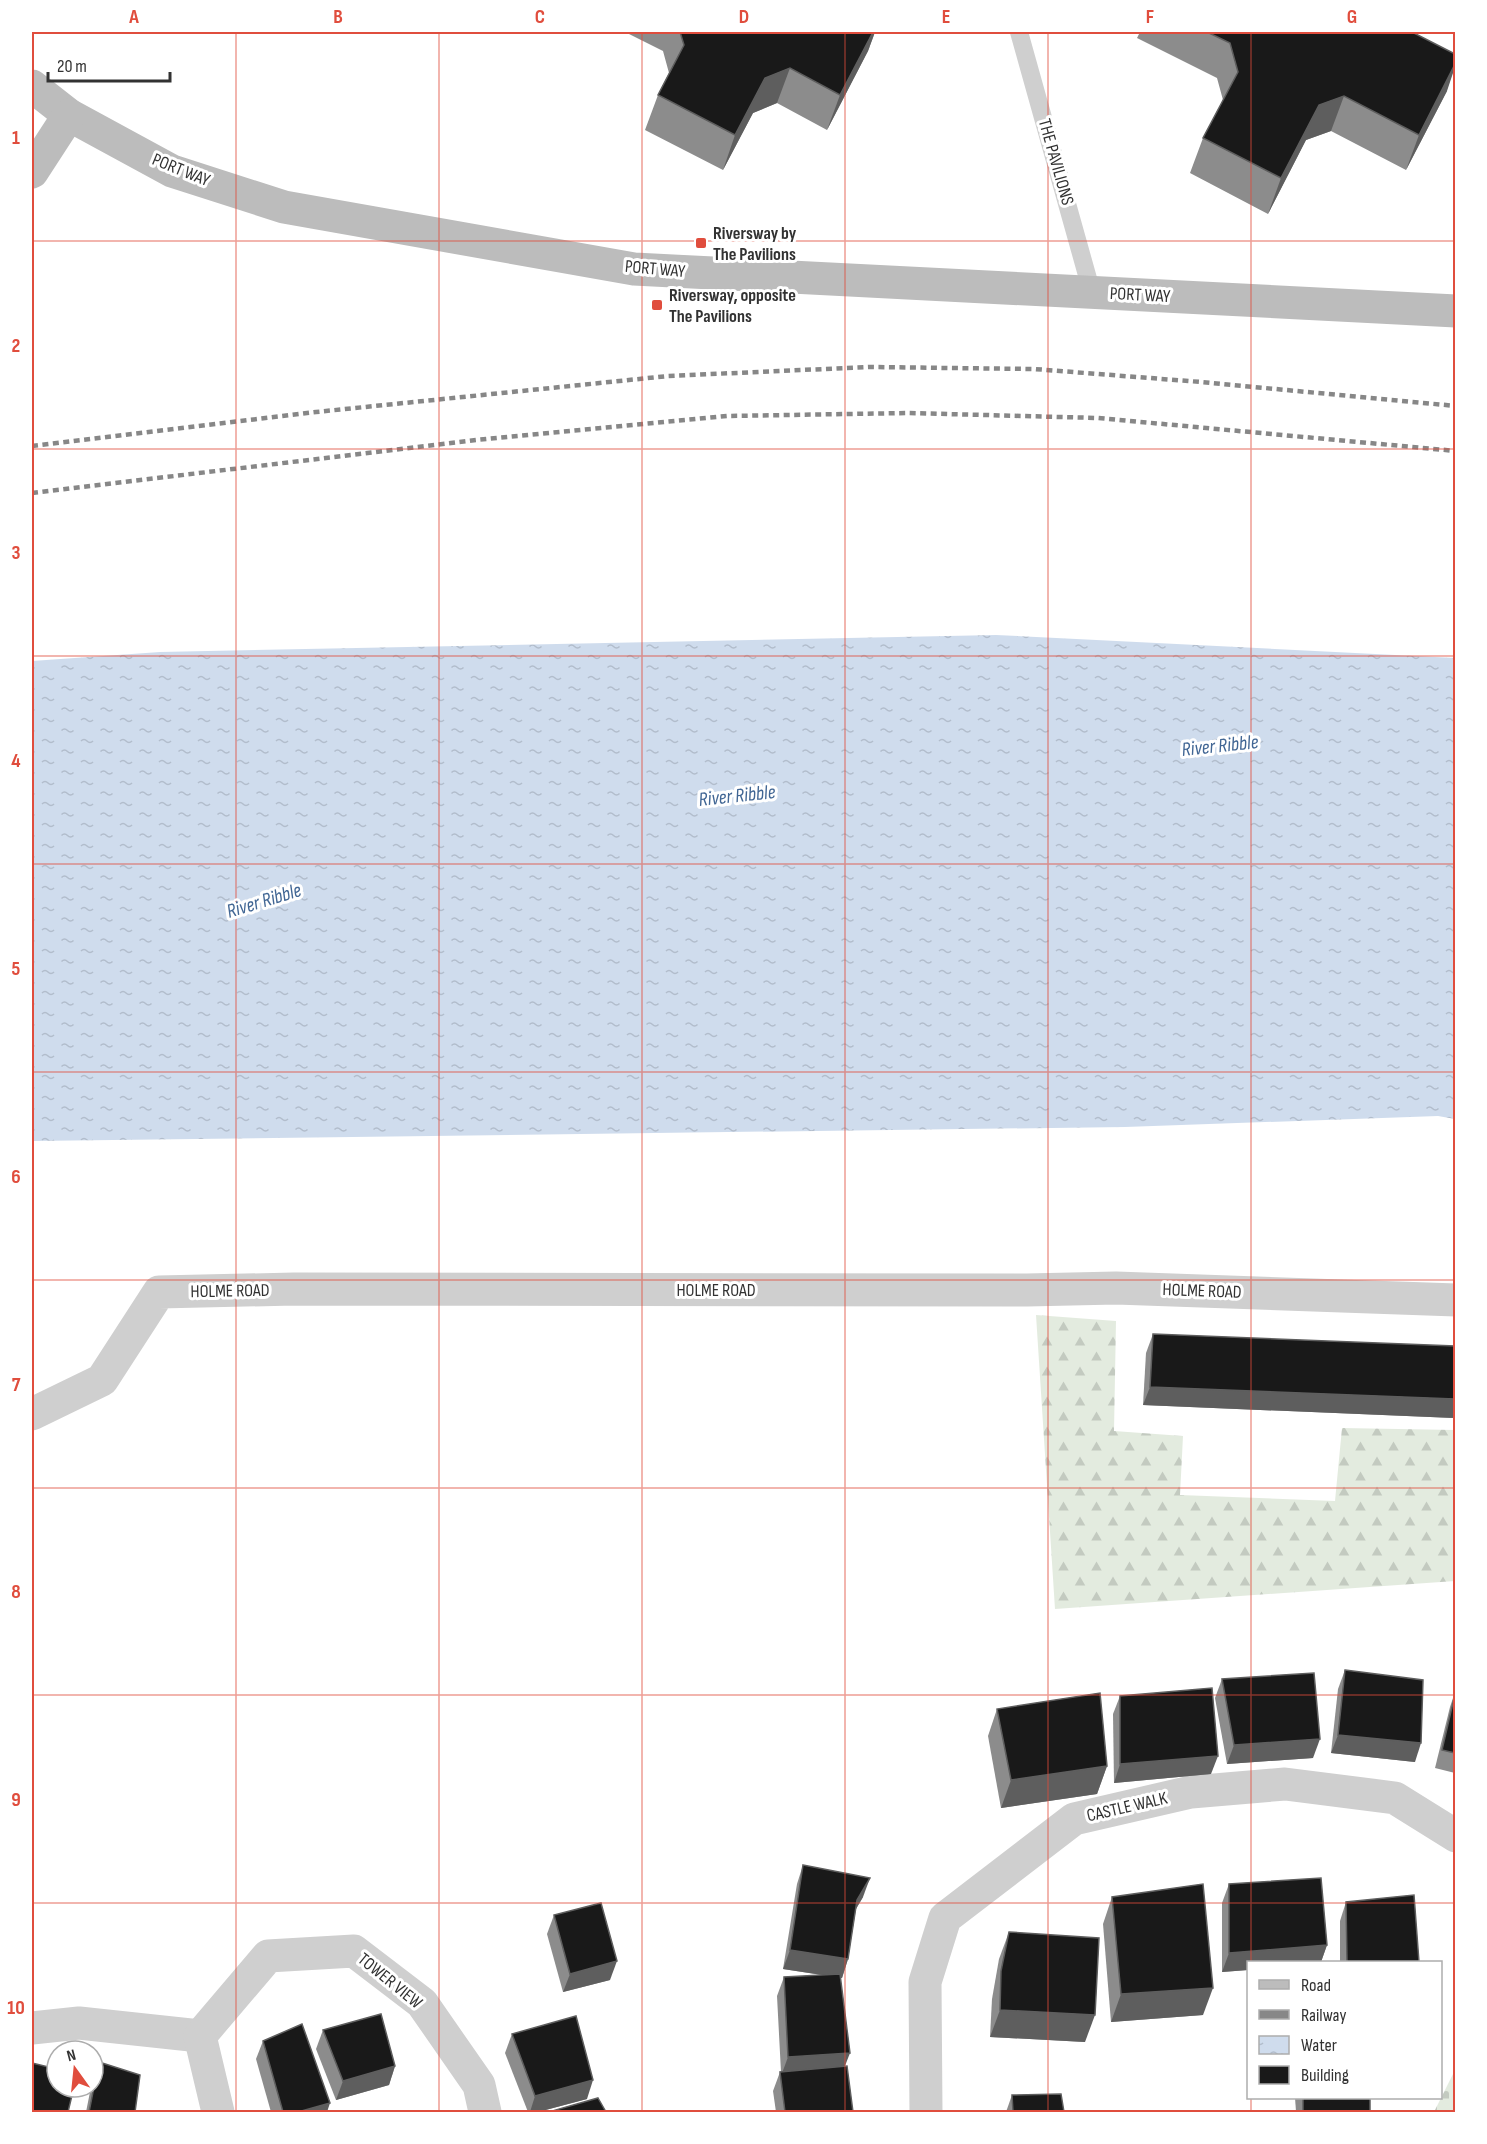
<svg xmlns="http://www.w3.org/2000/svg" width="1487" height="2144" viewBox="0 0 1487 2144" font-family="'Sofia Sans Condensed',sans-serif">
	<defs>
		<pattern id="forest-firs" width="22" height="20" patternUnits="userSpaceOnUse" patternTransform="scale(1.5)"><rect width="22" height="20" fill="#e3ebdf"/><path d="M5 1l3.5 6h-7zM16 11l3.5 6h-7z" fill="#c3cac0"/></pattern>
		<pattern id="cemetery-stones" width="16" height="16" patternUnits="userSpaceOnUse" patternTransform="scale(1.5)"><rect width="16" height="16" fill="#e3ebdf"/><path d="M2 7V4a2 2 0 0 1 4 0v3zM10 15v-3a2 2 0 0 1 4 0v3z" fill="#c3cac0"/></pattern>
		<pattern id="water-ripples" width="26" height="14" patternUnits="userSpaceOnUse" patternTransform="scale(1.5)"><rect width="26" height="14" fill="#cfdced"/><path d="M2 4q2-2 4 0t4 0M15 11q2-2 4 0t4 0" fill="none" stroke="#b2bdcc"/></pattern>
	</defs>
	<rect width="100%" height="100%" fill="#fff"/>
	<path fill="url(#forest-firs)" d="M1036,1315L1116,1321L1114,1431L1183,1436L1180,1495L1335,1501L1342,1428L1455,1430V1581L1055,1609Z"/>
	<path fill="url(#cemetery-stones)" d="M1455,2070V2112H1434Z"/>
	<path fill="url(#water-ripples)" d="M996,635L1455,658V1119L1438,1116L1125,1127L32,1141V661L160,652Z"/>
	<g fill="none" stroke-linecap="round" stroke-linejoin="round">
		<path stroke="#cfcfcf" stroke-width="18" d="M1019,32L1092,293"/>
		<g stroke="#cfcfcf" stroke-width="33">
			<path d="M32,1414L102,1380L159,1292L294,1289L1027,1290L1116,1288L1456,1300"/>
			<path d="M32,2028L79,2023L200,2036"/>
			<path d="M218,2112L200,2036L268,1956L354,1951L422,2003L479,2085L485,2112"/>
			<path d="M926,2112L925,1982L945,1918L1074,1819L1191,1792L1285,1784L1395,1798L1456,1836"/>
		</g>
		<g stroke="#bcbcbc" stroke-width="33">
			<path d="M32,86L69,115L172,171L284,207L634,269L1456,311"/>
			<path d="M32,172L69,115"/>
		</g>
		<g stroke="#878787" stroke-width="4.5" stroke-dasharray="6 4.5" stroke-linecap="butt">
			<path d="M32,446L316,412L668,376L869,367L1034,369L1201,382L1456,406"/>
			<path d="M32,493L476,440L727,416L909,413L1098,418L1456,451"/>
		</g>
	</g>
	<g fill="#8c8c8c">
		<path d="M625,32H875L868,51L827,130L777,103L753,113L723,170L645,130L658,95L669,73L663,51Z"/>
		<path d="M1140,32H1412L1447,91L1406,170L1331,131L1306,140L1268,214L1190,173L1203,138L1223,100L1217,78L1137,38Z"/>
		<path d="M1153,1334L1454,1418L1143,1405L1146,1353Z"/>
		<path d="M1345,1670L1415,1762L1331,1753L1338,1689Z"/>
		<path d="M1222,1679L1313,1758L1227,1764L1215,1698Z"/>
		<path d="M1455,1692V1773L1435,1768L1450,1707Z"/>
		<path d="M1120,1696L1211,1774L1114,1783L1113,1714Z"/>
		<path d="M997,1709L1107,1766L1097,1794L1001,1808L988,1736Z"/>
		<path d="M803,1865L863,1897L856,1909L848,1959L842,1978H840L845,2066L853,2112H776L773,2091L780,2072H781L777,1996L784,1977L822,1975L783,1969L797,1884Z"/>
		<path d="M1229,1884L1327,1945L1321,1962H1248V1970L1222,1972V1903Z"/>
		<path d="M1112,1897L1203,2015L1111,2022L1103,1924Z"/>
		<path d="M1346,1902L1419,1962H1340V1921Z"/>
		<path d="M554,1915L610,1980L563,1992L547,1934Z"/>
		<path d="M1009,1932L1085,2042L990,2037L992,1999L999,1959Z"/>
		<path d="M323,2030L395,2066L389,2085L336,2100L316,2049Z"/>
		<path d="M512,2034L587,2099L538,2112H528L505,2053Z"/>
		<path d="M263,2041L327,2112H271L256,2059Z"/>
		<path d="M99,2062L135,2112H86L91,2087H93V2079Z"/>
		<path d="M1012,2095L1064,2112H1006Z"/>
		<path d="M1295,2097H1370V2112H1296Z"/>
	</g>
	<g fill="#5e5e5e">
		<path d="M873,32H875L868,51L827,130L840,95Z"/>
		<path d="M1455,64V67L1447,91L1406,170L1419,135Z"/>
		<path d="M790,68L777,103L753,113L723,170L735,135L765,78Z"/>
		<path d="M1344,96L1331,131L1306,140L1268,214L1281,178L1319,105Z"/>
		<path d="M1150,1387L1455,1399V1414L1454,1418L1143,1405Z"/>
		<path d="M1338,1735L1421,1743L1415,1762L1331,1753Z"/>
		<path d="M1320,1739L1313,1758L1227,1764L1234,1745Z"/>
		<path d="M1218,1756L1211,1774L1114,1783L1120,1764Z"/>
		<path d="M1107,1766L1097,1794L1001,1808L1011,1780Z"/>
		<path d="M870,1878L863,1897L850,1919L857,1900Z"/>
		<path d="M1327,1945L1321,1962H1248V1970L1222,1972L1229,1953Z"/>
		<path d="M790,1950L848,1959L842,1978L783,1969Z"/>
		<path d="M617,1961L610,1980L563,1992L570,1974Z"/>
		<path d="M1213,1988L1203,2015L1111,2022L1121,1994Z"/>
		<path d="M1000,2010L1095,2015L1085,2042L990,2037Z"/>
		<path d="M850,2053L843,2071L781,2076L788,2057Z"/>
		<path d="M395,2066L389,2085L336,2100L343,2081Z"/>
		<path d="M593,2080L587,2099L538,2112H530L535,2096Z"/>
		<path d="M330,2103L327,2112H298Z"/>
	</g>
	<g fill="#191919" stroke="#5e5e5e" stroke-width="1.5">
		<path d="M680,32H873L840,95L790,68L765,78L735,135L658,95L684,45Z"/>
		<path d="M1207,32H1412L1455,54V64L1419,135L1344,96L1319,105L1281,178L1203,138L1238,72L1230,43Z"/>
		<path d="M1153,1334L1455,1346V1399L1150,1387Z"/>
		<path d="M1345,1670L1423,1680L1421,1743L1338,1735Z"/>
		<path d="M1314,1673L1320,1739L1234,1745L1222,1679Z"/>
		<path d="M1212,1688L1218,1756L1120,1764V1696Z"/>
		<path d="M1100,1693L1107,1766L1011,1780L997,1709Z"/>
		<path d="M1455,1694V1753L1442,1750Z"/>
		<path d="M803,1865L870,1878L857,1900L848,1959L790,1950Z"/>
		<path d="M1321,1878L1327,1945L1229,1953V1884Z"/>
		<path d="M1203,1884L1213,1988L1121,1994L1112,1897Z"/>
		<path d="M1414,1895L1419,1962H1347L1346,1902Z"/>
		<path d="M601,1903L617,1961L570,1974L554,1915Z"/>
		<path d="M1009,1932L1099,1938L1095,2015L1000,2010L1001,1971Z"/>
		<path d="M840,1974L850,2053L788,2057L784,1977Z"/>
		<path d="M381,2014L395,2066L343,2081L323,2030Z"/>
		<path d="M576,2016L593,2080L535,2096L512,2034Z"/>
		<path d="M302,2024L330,2103L298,2112H283L263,2041Z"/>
		<path d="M99,2062L140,2075L135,2112H89Z"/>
		<path d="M32,2063L57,2069V2087H74L68,2112H32Z"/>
		<path d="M847,2066L853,2112H785L780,2072Z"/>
		<path d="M1061,2094L1064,2112H1013L1012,2095Z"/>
		<rect x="1303" y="2097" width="67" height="15"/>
		<path d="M598,2098L606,2112H553L552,2111Z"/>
	</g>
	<path fill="none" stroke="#e04d3d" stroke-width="1.5" stroke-opacity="0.55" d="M236,32V2112M439,32V2112M642,32V2112M845,32V2112M1048,32V2112M1251,32V1962M32,241H1456M32,449H1456M32,656H1456M32,864H1456M32,1072H1456M32,1280H1456M32,1488H1456M32,1695H1456M32,1903H1456M1251,2098V2112"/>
	<g fill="#e04d3d" stroke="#fff" stroke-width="2">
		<rect x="695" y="237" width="12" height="12" rx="3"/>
		<rect x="651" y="299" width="12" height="12" rx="3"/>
	</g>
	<g text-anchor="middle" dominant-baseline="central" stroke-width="6" stroke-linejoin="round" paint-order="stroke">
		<g font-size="18" fill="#323232" stroke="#fff">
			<text transform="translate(1056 162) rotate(74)">THE PAVILIONS</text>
			<text transform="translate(181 170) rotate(22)">PORT WAY</text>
			<text transform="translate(655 269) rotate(5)">PORT WAY</text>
			<text transform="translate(1140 295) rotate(3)">PORT WAY</text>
			<text x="716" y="1290">HOLME ROAD</text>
			<text transform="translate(230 1291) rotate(-1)">HOLME ROAD</text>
			<text transform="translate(1202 1291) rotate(2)">HOLME ROAD</text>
			<text transform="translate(1127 1807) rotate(-13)">CASTLE WALK</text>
			<text transform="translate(390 1981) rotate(39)">TOWER VIEW</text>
		</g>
		<g font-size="18" font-weight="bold" fill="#323232" stroke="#fff" text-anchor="start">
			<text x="713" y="233">Riversway by<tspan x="713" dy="21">The Pavilions</tspan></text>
			<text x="669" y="295">Riversway, opposite<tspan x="669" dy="21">The Pavilions</tspan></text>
		</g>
		<g font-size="20" font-style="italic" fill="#416694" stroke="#fff">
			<text transform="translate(1220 746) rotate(-6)">River Ribble</text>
			<text transform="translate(737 796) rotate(-6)">River Ribble</text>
			<text transform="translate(264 901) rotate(-17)">River Ribble</text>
		</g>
	</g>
	<rect width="1487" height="2144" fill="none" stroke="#ffffff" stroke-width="66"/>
	<rect x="1247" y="1961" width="195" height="138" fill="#ffffff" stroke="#adadad" stroke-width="1.5"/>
	<rect x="1259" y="1980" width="30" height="9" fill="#bcbcbc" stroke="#adadad" stroke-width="1.5"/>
	<text x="1301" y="1991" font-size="18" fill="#323232">Road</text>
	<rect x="1259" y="2010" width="30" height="9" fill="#878787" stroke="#adadad" stroke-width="1.5"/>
	<text x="1301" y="2021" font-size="18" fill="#323232">Railway</text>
	<rect x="1259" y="2036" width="30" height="18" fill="url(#water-ripples)" stroke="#adadad" stroke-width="1.5"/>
	<text x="1301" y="2051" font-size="18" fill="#323232">Water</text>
	<rect x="1259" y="2066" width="30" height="18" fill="#191919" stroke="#adadad" stroke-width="1.5"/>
	<text x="1301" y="2081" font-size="18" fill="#323232">Building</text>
	<g transform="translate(75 2069) rotate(345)"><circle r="28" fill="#ffffff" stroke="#adadad" stroke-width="1.5"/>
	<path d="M0-4.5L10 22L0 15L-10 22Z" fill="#e04d3d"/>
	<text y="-9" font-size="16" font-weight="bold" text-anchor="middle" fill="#323232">N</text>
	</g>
	<path d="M48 72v9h122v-9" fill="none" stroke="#323232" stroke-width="3"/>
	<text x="57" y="72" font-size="18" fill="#323232" stroke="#ffffff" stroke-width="4.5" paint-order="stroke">20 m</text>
	<rect x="33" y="33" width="1421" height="2078" fill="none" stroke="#e04d3d" stroke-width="2"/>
	<g font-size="20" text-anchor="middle" font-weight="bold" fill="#e04d3d">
		<text x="134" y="23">A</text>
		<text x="338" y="23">B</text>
		<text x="540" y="23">C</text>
		<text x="744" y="23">D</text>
		<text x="946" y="23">E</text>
		<text x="1150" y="23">F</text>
		<text x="1352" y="23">G</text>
		<text x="16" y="144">1</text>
		<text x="16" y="352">2</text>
		<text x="16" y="559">3</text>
		<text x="16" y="767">4</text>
		<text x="16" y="975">5</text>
		<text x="16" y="1183">6</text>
		<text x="16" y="1391">7</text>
		<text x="16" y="1598">8</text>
		<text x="16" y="1806">9</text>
		<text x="16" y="2014">10</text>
	</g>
</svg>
